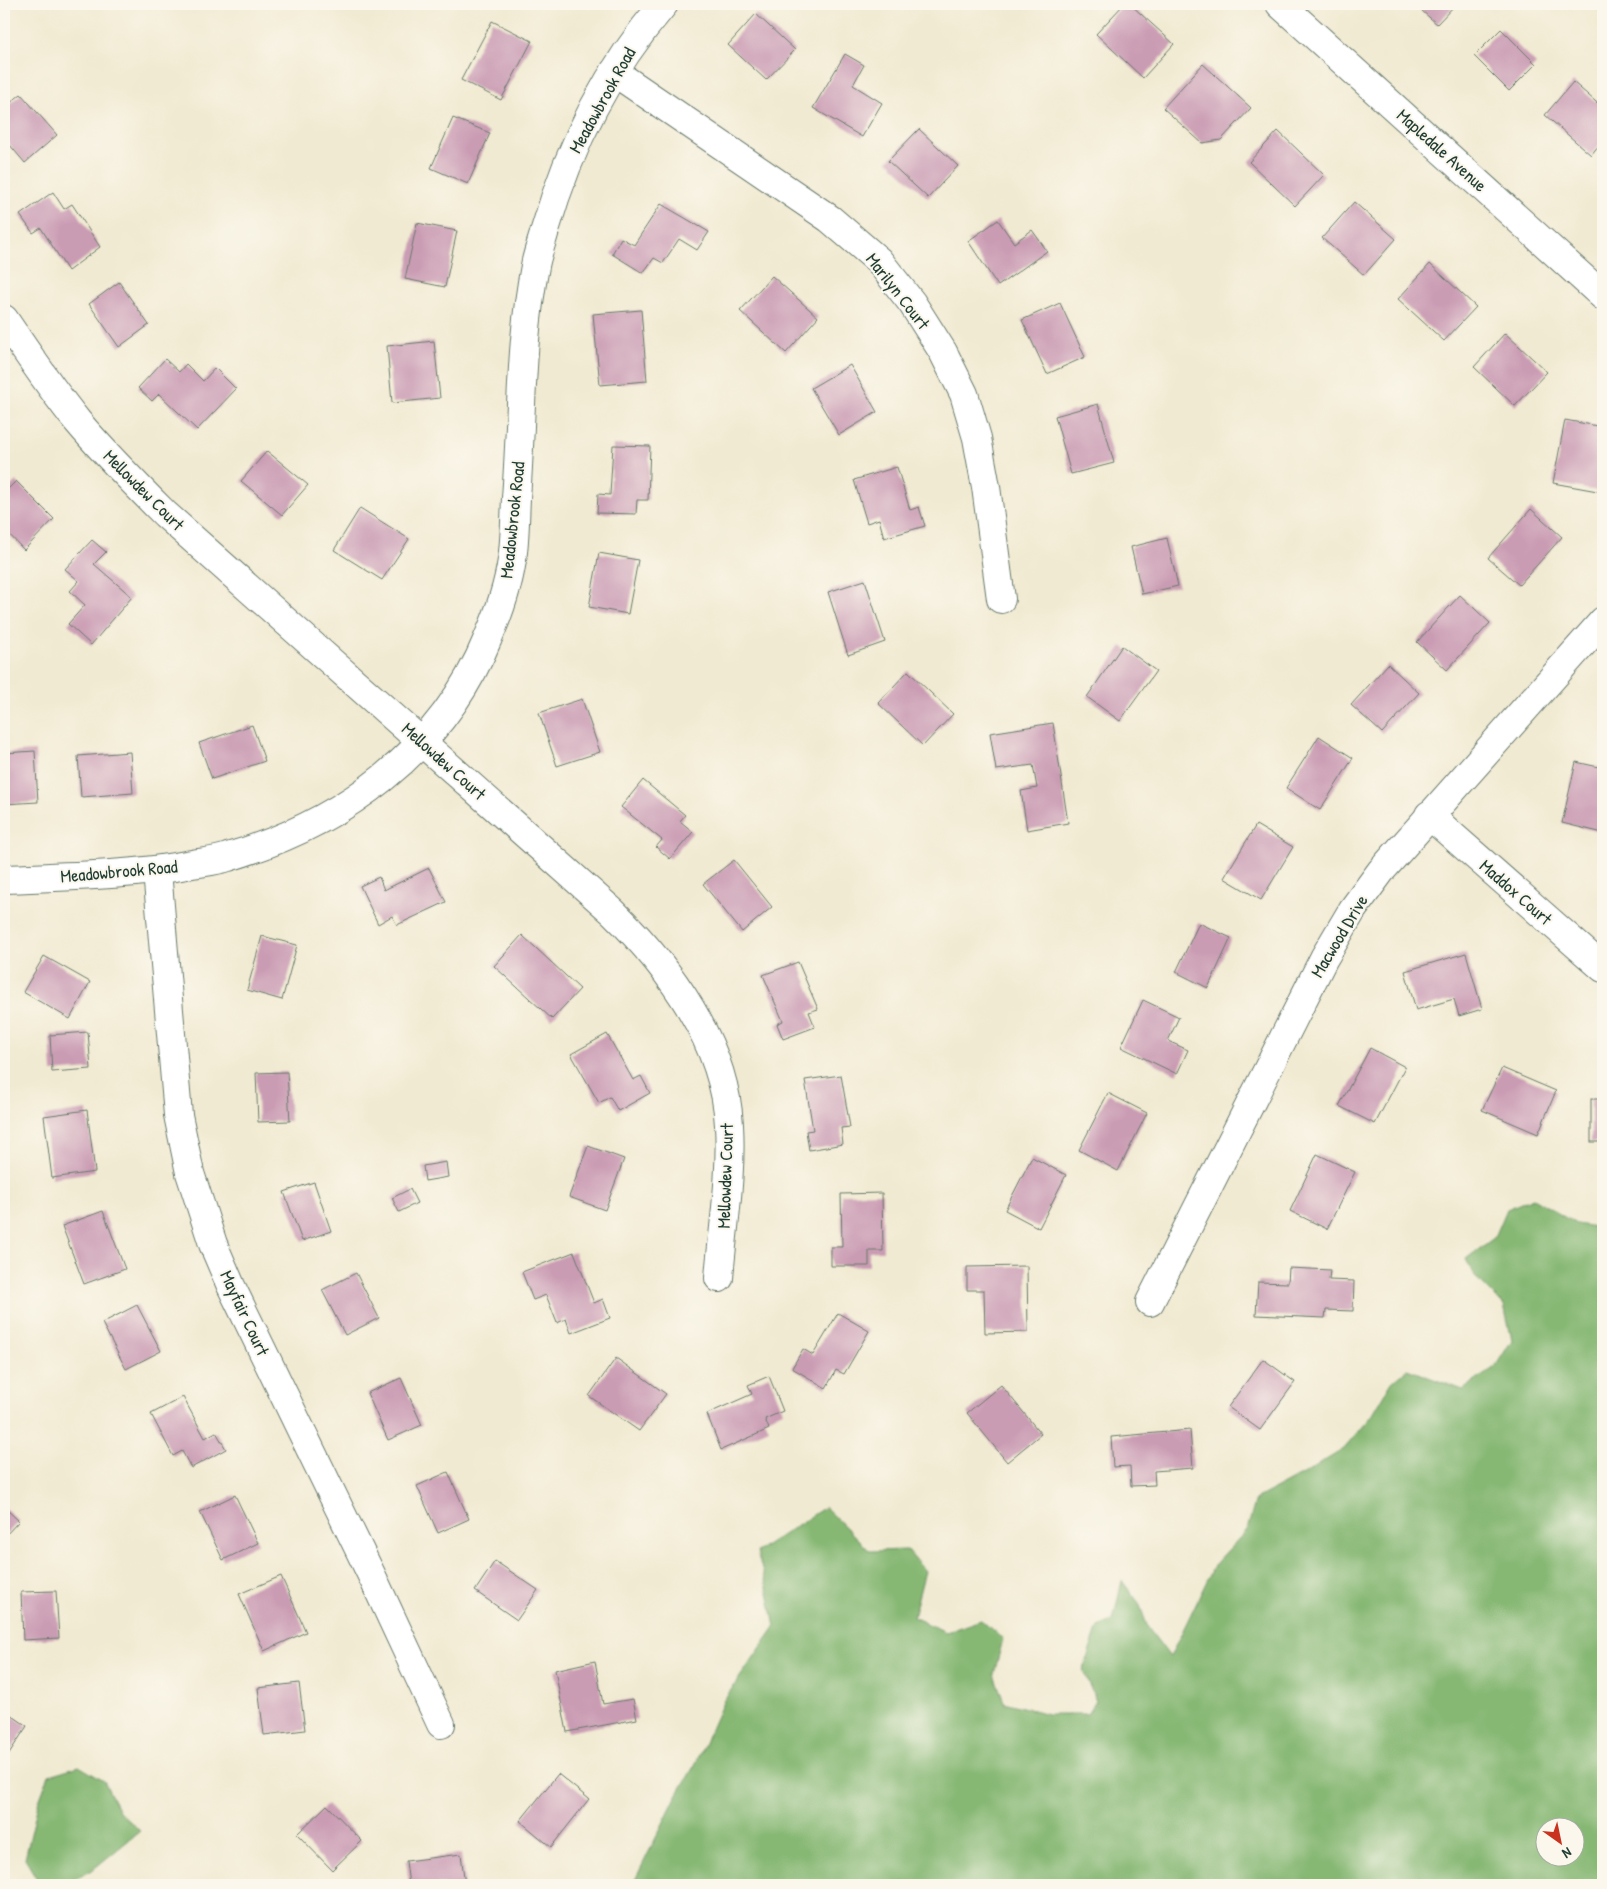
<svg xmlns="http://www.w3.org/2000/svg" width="1607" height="1889" viewBox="0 0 1607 1889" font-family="'Patrick Hand',sans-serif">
	<rect width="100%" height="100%" fill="#fbf7ec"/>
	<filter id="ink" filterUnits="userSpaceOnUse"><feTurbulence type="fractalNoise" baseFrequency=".02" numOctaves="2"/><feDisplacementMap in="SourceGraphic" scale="10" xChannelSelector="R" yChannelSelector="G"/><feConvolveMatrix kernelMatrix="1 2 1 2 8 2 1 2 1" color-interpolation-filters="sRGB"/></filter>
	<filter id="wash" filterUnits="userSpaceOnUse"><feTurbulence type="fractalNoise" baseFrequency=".0096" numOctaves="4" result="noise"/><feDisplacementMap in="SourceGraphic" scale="20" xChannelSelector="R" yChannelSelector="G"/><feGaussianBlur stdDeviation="1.12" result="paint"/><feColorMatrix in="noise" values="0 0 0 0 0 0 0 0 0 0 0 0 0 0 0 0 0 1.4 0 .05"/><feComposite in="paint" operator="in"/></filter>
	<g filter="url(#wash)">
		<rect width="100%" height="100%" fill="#f1ead2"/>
		<g fill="#86b873" stroke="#527a54" fill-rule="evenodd">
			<path d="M1533,1198L1576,1224L1603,1228V1885H634L635,1880L676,1797L696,1763L724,1700L775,1627L767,1587L757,1552L825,1507L870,1551L907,1550L925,1571L913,1617L946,1632L981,1620L1003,1639L994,1674L1004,1702L1048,1714H1087L1096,1701L1083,1670L1098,1627L1113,1621L1122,1581L1139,1603L1148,1628L1170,1657L1215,1564L1247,1530L1256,1499L1308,1471L1344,1449L1372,1416L1392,1382L1407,1369L1463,1390L1495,1367L1512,1340L1504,1306L1474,1276L1466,1259L1495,1237L1507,1209ZM1544,1826H1574V1856H1544Z"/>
			<path d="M79,1766L104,1781L119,1811L140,1831L91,1871L67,1883L37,1879L25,1859L38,1804L49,1775Z"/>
		</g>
		<g id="blocks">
			<g fill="#ca9cb4">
				<path d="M1124,4H1130L1174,44L1143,78L1096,34Z"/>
				<path d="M1414,4H1456L1437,24Z"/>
				<path d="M756,14L795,50L766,80L728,45Z"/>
				<path d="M492,21L532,41L501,100L461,80Z"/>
				<path d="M1501,29L1536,64L1509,91L1474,56Z"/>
				<path d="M845,54L864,65L853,85L882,103L862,137L813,108Z"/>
				<path d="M1203,64L1251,108L1221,140L1202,143L1163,108Z"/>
				<path d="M1573,82L1603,108V140L1591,155L1545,115Z"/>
				<path d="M21,94L57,135L25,163L4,138V108Z"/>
				<path d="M453,118L490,133L468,184L431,168Z"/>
				<path d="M919,129L958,166L928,198L888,161Z"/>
				<path d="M1278,131L1324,175L1295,206L1249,162Z"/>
				<path d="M53,192L64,209L72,204L100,247L68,271L41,228L33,233L20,215Z"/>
				<path d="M1354,202L1396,239L1364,275L1322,238Z"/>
				<path d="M661,204L709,232L697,250L679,239L663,263L654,258L643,273L612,254L621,238L634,245Z"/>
				<path d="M998,220L1014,243L1032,230L1047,251L998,286L968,241Z"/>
				<path d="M417,223L457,231L445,287L405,279Z"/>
				<path d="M1430,264L1476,307L1444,341L1398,299Z"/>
				<path d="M772,276L818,317L786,353L740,311Z"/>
				<path d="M119,282L149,325L119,347L89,304Z"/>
				<path d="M1060,303L1085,357L1047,374L1022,320Z"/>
				<path d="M641,310L647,381L600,385L593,314Z"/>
				<path d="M1505,333L1547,372L1515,406L1474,367Z"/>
				<path d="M434,341L440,398L392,403L387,346Z"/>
				<path d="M165,359L179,372L186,364L203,381L215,368L236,389L197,430L159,394L152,401L138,388Z"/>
				<path d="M850,365L877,412L839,435L811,388Z"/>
				<path d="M1098,404L1114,463L1071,474L1055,416Z"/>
				<path d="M1565,420L1603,427V492L1553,483Z"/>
				<path d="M613,445L650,446L648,500H637L636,514L597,513L598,494L610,495Z"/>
				<path d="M267,451L308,485L282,515L241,481Z"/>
				<path d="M897,467L910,510L919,507L925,526L884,538L879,519L867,523L854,480Z"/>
				<path d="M16,481L54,519L24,550L4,529V493Z"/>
				<path d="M360,508L409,539L382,580L334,550Z"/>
				<path d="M1531,509L1562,537L1519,585L1488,558Z"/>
				<path d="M1167,538L1178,586L1142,594L1131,547Z"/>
				<path d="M92,540L106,552L94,564L132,597L91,645L68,624L85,605L70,591L79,581L65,569Z"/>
				<path d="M599,553L638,560L628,614L589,607Z"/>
				<path d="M865,580L885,642L848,655L828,592Z"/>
				<path d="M1460,595L1490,623L1447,670L1417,642Z"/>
				<path d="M1122,646L1156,671L1120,721L1087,697Z"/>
				<path d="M1388,664L1419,693L1382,733L1351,705Z"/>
				<path d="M908,671L953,714L923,746L878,703Z"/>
				<path d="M582,699L600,752L557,766L539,713Z"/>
				<path d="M1053,723L1068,823L1027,830L1021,791L1037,788L1033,765L996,770L990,733Z"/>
				<path d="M252,725L265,761L212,779L199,743Z"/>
				<path d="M1319,736L1353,758L1320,810L1286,788Z"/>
				<path d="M35,751L38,802L4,804V753Z"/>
				<path d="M130,752L133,793L81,797L78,756Z"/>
				<path d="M1576,762L1603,768V833L1562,823Z"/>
				<path d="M643,780L685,815L680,821L693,832L670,859L656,847L662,840L621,807Z"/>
				<path d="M1256,825L1293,847L1261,900L1224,878Z"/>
				<path d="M734,860L772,907L742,932L703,884Z"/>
				<path d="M429,868L446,902L397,925L392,916L378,924L360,886L379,877L384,890Z"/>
				<path d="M1199,923L1231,938L1208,988L1176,972Z"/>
				<path d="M522,935L580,989L552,1019L494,966Z"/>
				<path d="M262,936L297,945L282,1000L247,990Z"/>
				<path d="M1466,953L1482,1009L1459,1016L1454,999L1416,1010L1405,971Z"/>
				<path d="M44,956L90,982L70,1019L23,992Z"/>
				<path d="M798,962L818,1009L809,1012L815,1027L783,1039L777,1024L783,1021L763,975Z"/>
				<path d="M1143,1000L1179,1017L1168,1041L1188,1050L1177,1074L1121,1047Z"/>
				<path d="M88,1032L91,1069L52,1072L50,1035Z"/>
				<path d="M607,1034L633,1080L641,1076L650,1093L618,1111L610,1097L599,1103L571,1054Z"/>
				<path d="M1370,1048L1405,1067L1375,1124L1339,1106Z"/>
				<path d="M1502,1068L1556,1091L1538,1134L1482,1110Z"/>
				<path d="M287,1072L290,1121L258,1122L256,1073Z"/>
				<path d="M841,1075L850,1127L841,1128L843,1144L809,1150L806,1131L813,1130L805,1080Z"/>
				<path d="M1108,1093L1147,1113L1118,1171L1079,1150Z"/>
				<rect x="1591" y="1099" width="12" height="43"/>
				<path d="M87,1110L95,1172L52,1178L44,1116Z"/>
				<path d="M588,1146L624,1159L605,1210L569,1197Z"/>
				<path d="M1317,1154L1355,1172L1327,1229L1290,1211Z"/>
				<path d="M1032,1157L1066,1175L1039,1228L1005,1210Z"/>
				<path d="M446,1162L448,1177L425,1181L423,1166Z"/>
				<path d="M314,1182L331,1231L302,1241L284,1192Z"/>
				<path d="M410,1189L417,1203L399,1212L392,1198Z"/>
				<path d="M882,1193L883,1251H869V1266H831V1247H842L841,1194Z"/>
				<path d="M103,1211L125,1269L84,1284L62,1226Z"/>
				<path d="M574,1252L594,1303L603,1299L610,1318L571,1333L566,1319L557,1323L546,1295L533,1300L522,1272Z"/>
				<path d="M1027,1266L1028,1332L985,1333L984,1290H967V1267Z"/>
				<path d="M1289,1268L1330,1270L1329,1280L1354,1281L1353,1311L1326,1310L1325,1318L1256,1315L1258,1282L1288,1283Z"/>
				<path d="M356,1273L379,1318L345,1335L322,1290Z"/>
				<path d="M137,1305L161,1351L126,1369L102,1323Z"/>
				<path d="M838,1313L869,1331L844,1374L836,1370L826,1388L792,1368L803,1349L813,1355Z"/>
				<path d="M616,1358L666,1394L639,1431L589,1396Z"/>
				<path d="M1263,1359L1295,1382L1260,1430L1228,1407Z"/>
				<path d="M769,1376L783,1411L765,1419L769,1429L721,1450L707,1414L752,1394L748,1385Z"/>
				<path d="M401,1378L422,1425L388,1440L367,1393Z"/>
				<path d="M1001,1385L1041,1434L1007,1462L967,1413Z"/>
				<path d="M183,1397L205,1438L216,1432L226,1449L191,1468L182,1451L173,1456L151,1414Z"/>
				<path d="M1190,1430L1193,1468L1154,1471L1155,1485L1131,1486L1130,1466L1113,1467L1111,1437Z"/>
				<path d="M448,1472L469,1519L438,1533L417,1486Z"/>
				<path d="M235,1495L258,1543L223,1560L200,1512Z"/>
				<path d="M4,1507L19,1521L4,1537Z"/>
				<path d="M495,1561L538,1590L517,1620L475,1591Z"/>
				<path d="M281,1576L306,1632L264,1651L239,1594Z"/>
				<path d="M56,1591L59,1638L23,1640L21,1592Z"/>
				<path d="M595,1661L603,1704L633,1699L637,1719L567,1732L555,1670Z"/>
				<path d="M299,1683L305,1730L264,1735L258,1688Z"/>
				<path d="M4,1710L27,1726L4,1761Z"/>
				<path d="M558,1774L589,1799L551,1847L520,1821Z"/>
				<path d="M327,1805L362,1841L332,1870L297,1834Z"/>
				<path d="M461,1854L465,1885H409L406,1861Z"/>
			</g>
		</g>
	</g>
	<g filter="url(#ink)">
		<use href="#blocks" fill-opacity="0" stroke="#687a6b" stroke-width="1"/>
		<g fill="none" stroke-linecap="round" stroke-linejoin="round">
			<g stroke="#687a6b" stroke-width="30">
				<g id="street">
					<path d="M614,72L830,219L879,261L912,303L943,352L964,394L977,438L986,487L1001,599"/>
					<path d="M4,319C28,354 51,389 78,422C105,454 135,484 165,514L613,912C669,967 725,1043 729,1125C732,1176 723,1227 719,1278"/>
					<path d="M1429,815L1603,968"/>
					<path d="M157,871L178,1115L190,1173L213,1244L231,1286L372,1576L441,1724"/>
					<path d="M4,879C66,876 130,876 192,864C204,862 217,861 228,857C343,823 442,751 488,638C499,613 508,587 512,560C515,540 515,518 516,498C522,420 520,342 535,266C537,254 542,242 545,230C569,147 608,69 664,4"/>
					<path d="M1150,1302L1324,958L1353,909L1381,871L1603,621"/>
				</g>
			</g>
			<g stroke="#687a6b" stroke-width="30">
				<path id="secondary" d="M1280,4L1603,296"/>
			</g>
			<use href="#street" stroke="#fff" stroke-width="28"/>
			<use href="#secondary" stroke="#fff" stroke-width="28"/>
		</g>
	</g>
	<g text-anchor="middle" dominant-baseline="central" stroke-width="4" stroke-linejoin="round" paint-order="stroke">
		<g font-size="18" fill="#1f3d34" stroke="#fbf7ec">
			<text transform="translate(602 100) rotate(-61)">Meadowbrook Road</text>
			<text transform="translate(1442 150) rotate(42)">Mapledale Avenue</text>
			<text transform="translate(898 291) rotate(52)">Marilyn Court</text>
			<text transform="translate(144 490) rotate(45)">Mellowdew Court</text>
			<text transform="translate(512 520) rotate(-84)">Meadowbrook Road</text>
			<text transform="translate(444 761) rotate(42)">Mellowdew Court</text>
			<text transform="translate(119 871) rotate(-5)">Meadowbrook Road</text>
			<text transform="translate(1516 892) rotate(41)">Maddox Court</text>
			<text transform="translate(1339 936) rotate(-59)">Macwood Drive</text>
			<text transform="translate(725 1176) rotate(-88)">Mellowdew Court</text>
			<text transform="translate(245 1313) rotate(65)">Mayfair Court</text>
		</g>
	</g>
	<rect width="1607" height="1889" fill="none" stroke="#fbf7ec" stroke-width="20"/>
	<g transform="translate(1560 1842) rotate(147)"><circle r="24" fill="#fbf7ec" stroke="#a3ada2"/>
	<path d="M0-4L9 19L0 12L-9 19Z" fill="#c8321e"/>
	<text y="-8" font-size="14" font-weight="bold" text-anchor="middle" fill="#1f3d34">N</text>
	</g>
</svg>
